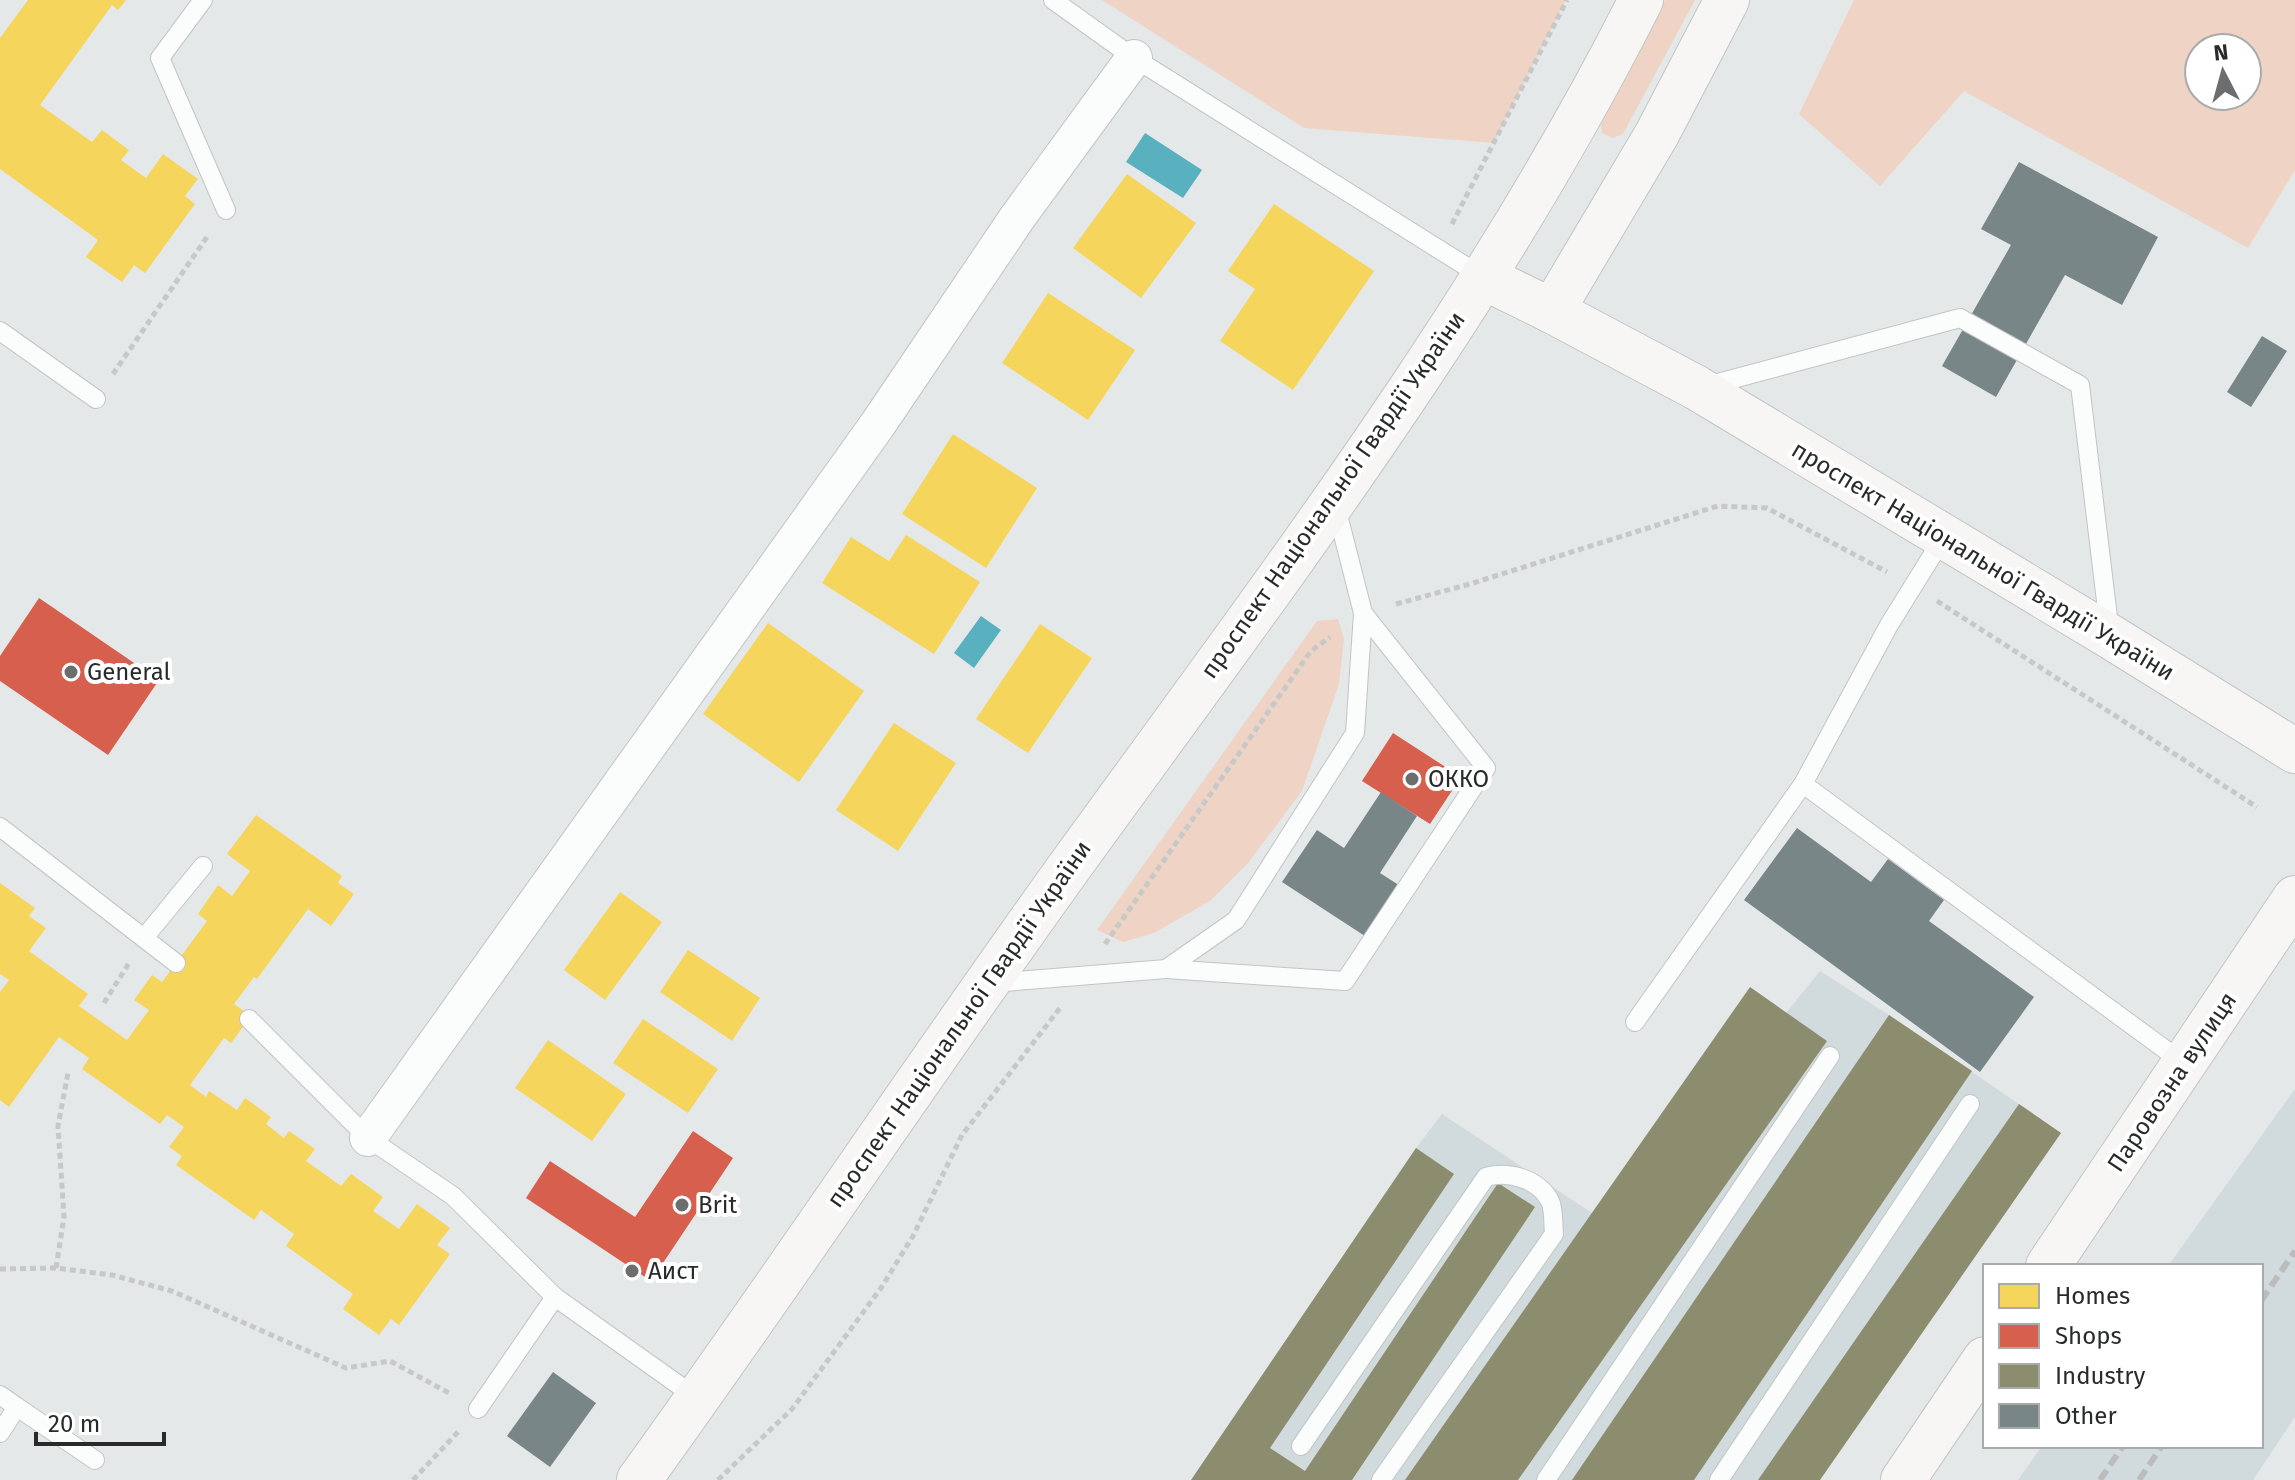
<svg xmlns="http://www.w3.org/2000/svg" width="2295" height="1480" viewBox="0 0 2295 1480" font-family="'Fira Sans',sans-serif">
	<rect width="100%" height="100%" fill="#e5e8e9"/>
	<g fill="#d1dadc">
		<path d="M1820,971L1889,1015L2061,1133L1820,1480H1191L1416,1148L1442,1114L1592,1213L1786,1013Z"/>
		<path d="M2295,1089V1417L2253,1480H2018L2042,1446H2261V1266H2168Z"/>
	</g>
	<g fill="#efd3c5" fill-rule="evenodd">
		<path d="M1102,0H1566L1494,143L1304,128Z"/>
		<path d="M1665,0H1695L1623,134L1612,138L1602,133L1601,121Z"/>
		<path d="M1854,0H2295V170L2248,248L1964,91L1880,186L1799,114ZM2199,48H2247V96H2199Z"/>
		<path d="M1338,619L1344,639L1339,684L1302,791L1248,863L1210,901L1154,933L1123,942L1097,930L1317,621Z"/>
	</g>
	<g fill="#59b1bf">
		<path d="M1145,133L1202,170L1183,198L1126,162Z"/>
		<path d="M981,616L1001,630L974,668L954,653Z"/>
	</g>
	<g fill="#f6d55c">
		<path d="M28,0H126L118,10L112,5L40,105L92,142L102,130L129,150L121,160L146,178L163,154L198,179L185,196L195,204L145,273L134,265L122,282L86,257L98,240L0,169V38Z"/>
		<path d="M1127,174L1196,223L1141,298L1073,248Z"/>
		<path d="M1274,204L1374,271L1293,390L1220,341L1255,289L1228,271Z"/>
		<path d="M1048,293L1135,350L1088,420L1002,363Z"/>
		<path d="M953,434L1037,488L986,568L902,514Z"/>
		<path d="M906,535L980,582L934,654L822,583L851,537L889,561Z"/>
		<path d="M768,623L864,691L799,782L703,714Z"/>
		<path d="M1040,624L1092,658L1028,753L976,719Z"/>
		<path d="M894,723L956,763L898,851L836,810Z"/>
		<path d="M256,815L342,876L338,883L354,894L331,926L308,909L257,979L254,977L234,1004L251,1016L231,1043L224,1038L190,1085L206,1097L209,1091L237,1110L245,1098L271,1117L266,1124L284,1138L289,1131L315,1149L306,1161L341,1186L351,1174L383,1197L373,1211L399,1229L417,1204L450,1228L437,1245L450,1254L399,1325L391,1319L379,1335L343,1309L353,1294L286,1246L294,1234L261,1210L254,1220L176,1165L182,1156L169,1147L184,1127L167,1115L160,1124L82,1069L89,1058L59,1037L9,1107L0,1100V992L9,980L0,974V883L35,908L29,916L46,928L29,951L88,994L79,1006L127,1040L149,1010L134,1000L152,975L162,982L207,921L198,914L218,885L232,896L250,871L227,854Z"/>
		<path d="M620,892L662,922L605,1000L564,970Z"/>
		<path d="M688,950L760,998L732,1041L660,992Z"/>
		<path d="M643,1019L718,1069L688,1113L613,1063Z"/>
		<path d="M548,1040L626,1094L592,1141L515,1088Z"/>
	</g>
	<g fill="#d6604d">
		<path d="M39,598L159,680L108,755L0,681V656Z"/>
		<path d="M1393,733L1461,777L1430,824L1362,781Z"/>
		<path d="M693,1131L733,1158L651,1281L526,1198L550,1161L635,1217Z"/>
	</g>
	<g fill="#8c8c6e">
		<path d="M1750,987L1827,1041L1518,1480H1405Z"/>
		<path d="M1889,1015L1972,1071L1694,1480H1572Z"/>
		<path d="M2019,1104L2061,1133L1820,1480H1758Z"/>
		<path d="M1416,1148L1454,1174L1270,1448L1305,1471L1498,1183L1535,1207L1352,1480H1191Z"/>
	</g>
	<g fill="#788688">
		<path d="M2019,162L2158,237L2122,305L2065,275L1996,397L1942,366L2011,245L1981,229Z"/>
		<path d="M2262,336L2287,351L2251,407L2227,392Z"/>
		<path d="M1381,792L1417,816L1380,873L1405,889L1371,940L1282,882L1317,830L1344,848Z"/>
		<path d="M1797,828L1871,882L1888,859L1944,900L1929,921L2034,997L1980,1072L1744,900Z"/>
		<path d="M553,1372L596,1403L550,1467L507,1436Z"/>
	</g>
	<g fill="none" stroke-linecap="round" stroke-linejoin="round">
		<g stroke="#c2c5c5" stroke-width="20">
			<g id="lane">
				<path d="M203,0L160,58L226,210"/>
				<path d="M1053,0L1134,58L1483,277"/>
				<path d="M0,331L96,399"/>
				<path d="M1703,387L1960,318L2080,385L2110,634"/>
				<path d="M1943,538L1889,625L1803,784L2185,1064"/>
				<path d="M0,827L176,963"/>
				<path d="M144,938L203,866"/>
				<path d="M1166,969L1345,981L1486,768L1363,613"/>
				<path d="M992,983L1166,969L1236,920L1355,733L1363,613L1336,507"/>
				<path d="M249,1019L368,1138L453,1196L555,1297"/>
				<path d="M1635,1022L1803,784"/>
				<path d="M0,1395L17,1407L0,1433"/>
				<path d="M17,1407L95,1460"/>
				<path d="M478,1409L555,1297L697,1398"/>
				<path d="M1301,1446L1486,1177C1508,1171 1538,1178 1550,1201C1554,1209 1553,1224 1554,1234L1381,1480"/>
				<path d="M1546,1480L1830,1056"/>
				<path d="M1719,1480L1970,1104"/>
			</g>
		</g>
		<g stroke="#c2c5c5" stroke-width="38">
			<path id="street" d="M368,1138L878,424L1017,218L1134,58"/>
		</g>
		<g stroke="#c2c5c5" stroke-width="46">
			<g id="secondary">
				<path d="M1483,277L1552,311L1697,388L2111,637L2295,751"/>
				<path d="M1552,311L1657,134L1727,0"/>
				<path d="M2048,1266L2295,898"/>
				<path d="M639,1480C788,1274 929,1061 1078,855C1278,579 1487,306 1641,0"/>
				<path d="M1903,1480L1985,1359"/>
			</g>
		</g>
		<g stroke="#c7c8c8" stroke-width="5" stroke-dasharray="6 4" stroke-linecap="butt">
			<path d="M1452,224L1567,0"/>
			<path d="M113,374L209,234"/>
			<path d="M1937,601L2257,807"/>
			<path d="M1396,604L1470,584L1718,506L1767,508L1887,572"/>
			<path d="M1105,944L1311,651L1330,637"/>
			<path d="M104,1003L129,963"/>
			<path d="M56,1268L64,1217L58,1126L68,1073"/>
			<path d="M0,1269L56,1268L112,1275L172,1291L346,1368L390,1361L451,1394"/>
			<path d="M413,1480L458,1432"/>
			<path d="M718,1480L792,1409L881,1288L913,1236L962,1135L1060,1008"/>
		</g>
		<use href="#lane" stroke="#fbfcfc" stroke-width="18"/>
		<use href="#street" stroke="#fbfcfc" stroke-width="36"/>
		<use href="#secondary" stroke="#f8f6f5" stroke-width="44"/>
		<g stroke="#bbbdbd" stroke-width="6" stroke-dasharray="12 6" stroke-linecap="butt">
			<path d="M2261,1301L2295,1251"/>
			<path d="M2100,1480L2123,1446"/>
			<path d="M2139,1480L2162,1446"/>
		</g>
	</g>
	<g fill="#6b6d6e" stroke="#fff" stroke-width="3">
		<circle cx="71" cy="672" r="8"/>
		<circle cx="1412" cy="779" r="8"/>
		<circle cx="682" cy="1205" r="8"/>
		<circle cx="632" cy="1271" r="8"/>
	</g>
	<g text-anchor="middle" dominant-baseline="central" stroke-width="8" stroke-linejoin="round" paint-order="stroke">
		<g font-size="24" fill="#292b2b" stroke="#fff">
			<text transform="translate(1333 495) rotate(-55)">проспект Національної Гвардії України</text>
			<text transform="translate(1983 561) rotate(31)">проспект Національної Гвардії України</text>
			<text transform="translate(959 1024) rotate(-55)">проспект Національної Гвардії України</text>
			<text transform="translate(2172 1082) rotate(-56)">Паровозна вулиця</text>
		</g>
		<g font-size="24" fill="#292b2b" stroke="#fff" text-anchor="start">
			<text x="87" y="672">General</text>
			<text x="1428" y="779">ОККО</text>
			<text x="698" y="1205">Brit</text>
			<text x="648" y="1271">Аист</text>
		</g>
	</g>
	<rect x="1983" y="1264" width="280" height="184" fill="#ffffff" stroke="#a9aaaa" stroke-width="2"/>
	<rect x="1999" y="1284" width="40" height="24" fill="#f6d55c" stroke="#a9aaaa" stroke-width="2"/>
	<text x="2055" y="1304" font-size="24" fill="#292b2b">Homes</text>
	<rect x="1999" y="1324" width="40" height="24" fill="#d6604d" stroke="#a9aaaa" stroke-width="2"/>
	<text x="2055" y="1344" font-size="24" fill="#292b2b">Shops</text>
	<rect x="1999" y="1364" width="40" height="24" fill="#8c8c6e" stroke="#a9aaaa" stroke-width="2"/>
	<text x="2055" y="1384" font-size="24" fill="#292b2b">Industry</text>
	<rect x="1999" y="1404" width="40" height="24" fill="#788688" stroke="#a9aaaa" stroke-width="2"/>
	<text x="2055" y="1424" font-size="24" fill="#292b2b">Other</text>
	<g transform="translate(2223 72) rotate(354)"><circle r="38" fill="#ffffff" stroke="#a9aaaa" stroke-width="2"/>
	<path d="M0-6L14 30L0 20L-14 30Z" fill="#6b6d6e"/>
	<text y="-12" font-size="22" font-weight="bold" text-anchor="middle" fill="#292b2b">N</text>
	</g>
	<path d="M36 1432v12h128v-12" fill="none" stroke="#292b2b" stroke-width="4"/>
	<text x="48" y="1432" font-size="24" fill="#292b2b" stroke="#ffffff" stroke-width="6" paint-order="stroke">20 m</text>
</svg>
